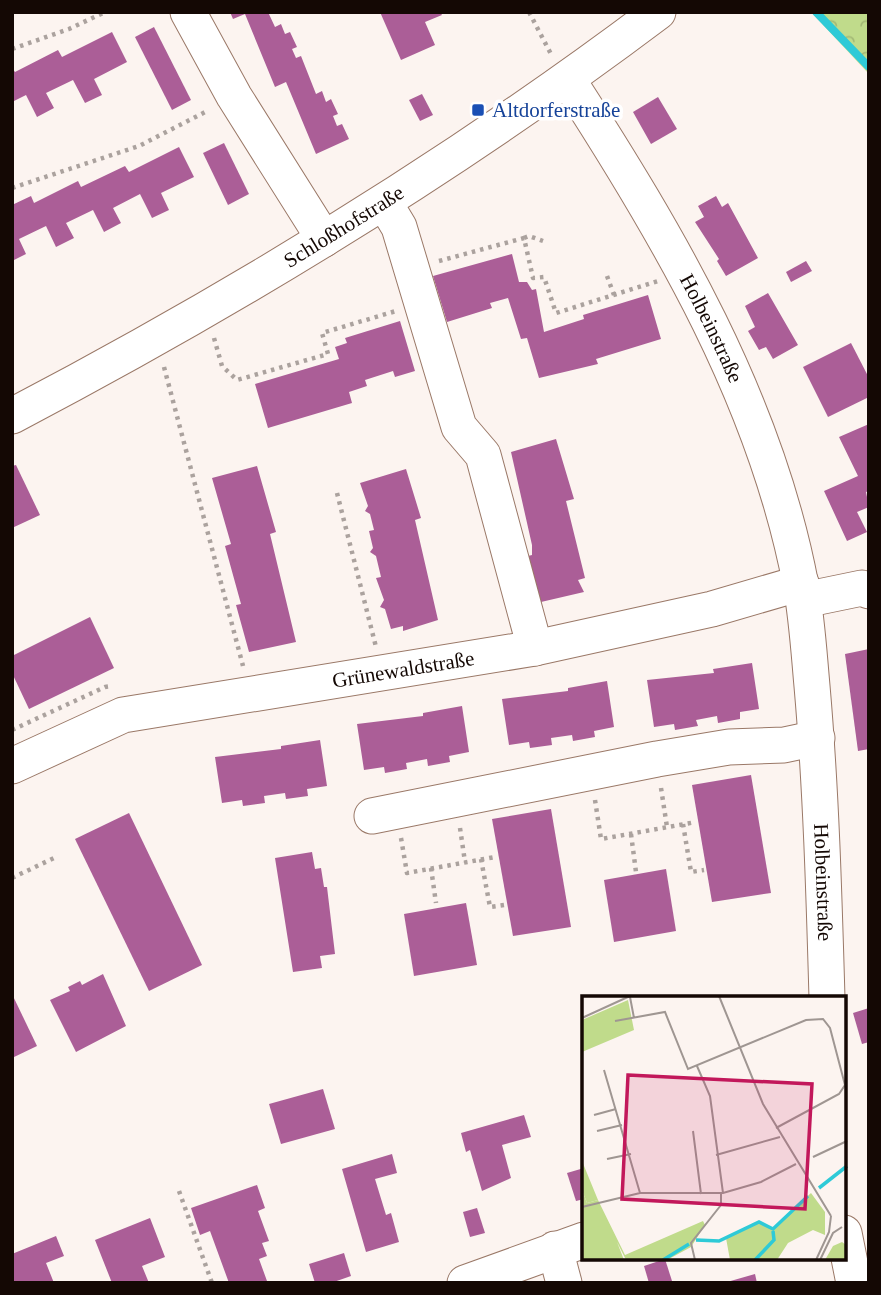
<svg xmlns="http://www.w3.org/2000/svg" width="881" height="1295" viewBox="0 0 881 1295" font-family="'Times New Roman',serif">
	<defs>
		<pattern id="forest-crowns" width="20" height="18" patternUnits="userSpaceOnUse" patternTransform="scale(1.75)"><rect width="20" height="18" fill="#c0db8b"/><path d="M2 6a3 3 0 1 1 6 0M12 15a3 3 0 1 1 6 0" fill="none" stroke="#a4ba76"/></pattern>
	</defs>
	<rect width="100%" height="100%" fill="#fcf4f0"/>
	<path fill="url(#forest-crowns)" d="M811,12H869V74Z"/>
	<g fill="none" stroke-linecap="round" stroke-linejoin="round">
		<path stroke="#2ecad7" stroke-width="8" d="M816,12L869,67"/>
	</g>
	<g fill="#ab5e97">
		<path d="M230,12H268L275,27L281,24L285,34L290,32L297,47L292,49L296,58L301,56L316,94L322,91L326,102L331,99L338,114L333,116L337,126L342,124L349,139L316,154L286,82L275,87L245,14L233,19Z"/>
		<path d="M380,12H440L442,15L425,22L435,45L401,60Z"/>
		<path d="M154,27L191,100L172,110L135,37Z"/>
		<path d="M112,32L127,62L94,79L102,95L85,103L73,80L46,93L54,108L37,117L26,95L12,102V68L15,72L58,50L62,57Z"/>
		<path d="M422,94L433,115L420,121L409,100Z"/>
		<path d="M658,97L677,129L651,144L633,112Z"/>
		<path d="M224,143L249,194L228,205L203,153Z"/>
		<path d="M179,147L194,177L161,193L169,210L152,218L140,194L113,208L121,223L104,232L93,210L66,223L74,238L56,247L46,226L19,239L26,254L12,261V205L31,196L34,203L78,181L81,187L125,166L129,172Z"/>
		<path d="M716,196L722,207L728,203L758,258L726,276L717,261L719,259L695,222L704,217L698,206Z"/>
		<path d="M512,254L519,282H527L532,290L536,289L544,332L584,319L583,315L648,295L661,339L596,359L598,364L539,378L527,338L521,339L508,298L490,303L492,308L447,322L433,276Z"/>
		<path d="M806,261L812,271L791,282L786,272Z"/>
		<path d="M768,293L798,345L773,359L766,347L759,350L748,331L755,327L745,306Z"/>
		<path d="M400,321L415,371L395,377L393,371L365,380L367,386L349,392L352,403L268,428L255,384L339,359L335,347L347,343L345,338Z"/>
		<path d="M851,343L869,378V397L828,417L803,367Z"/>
		<path d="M869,424V491L866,492L869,507L857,512L867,532L847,541L824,491L858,476L839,437Z"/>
		<path d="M556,439L574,499L566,501L585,578L578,580L584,592L541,602L528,556L532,555V545L511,452Z"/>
		<path d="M16,465L40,515L12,528V466Z"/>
		<path d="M257,466L276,532L270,534L296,642L249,652L236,605L241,604L225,546L231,544L212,478Z"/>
		<path d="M406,469L421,518L415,520L438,620L403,631V626L391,629L385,609L380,607L384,600L376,578L381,577L376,556L370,552L373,548L369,531L374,530L370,514L365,511L368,506L360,483Z"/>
		<path d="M90,617L114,668L29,709L12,673V656Z"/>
		<path d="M869,649V749L858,751L845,654Z"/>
		<path d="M752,663L759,709L740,712V719L718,723L717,716L696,720L698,726L675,730L674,724L654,727L647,680L714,673L713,669Z"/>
		<path d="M607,681L614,727L594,731L595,737L573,741L572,735L551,738L552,745L530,748L529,742L509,745L502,699L568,691V688Z"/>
		<path d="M462,706L469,752L449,756L450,762L428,766L427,759L406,763L407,769L385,773L384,767L364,770L357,724L423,716V713Z"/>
		<path d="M320,740L327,786L307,789L308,796L286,799L285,793L264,796L265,803L243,806L242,800L222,803L215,757L281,749V746Z"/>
		<path d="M751,775L771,893L712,902L692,785Z"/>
		<path d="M551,809L571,927L513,936L492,819Z"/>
		<path d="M129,813L202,965L149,991L75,839Z"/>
		<path d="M312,852L315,869L321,868L324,887H327L335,954L320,956L322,968L293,972L275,858Z"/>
		<path d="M666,869L676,931L614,942L604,880Z"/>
		<path d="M466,903L477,965L414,976L404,914Z"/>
		<path d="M103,974L126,1026L76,1052L50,1000L70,991L68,987L80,981L82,985Z"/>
		<path d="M12,994L37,1046L12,1058Z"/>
		<path d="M869,1008V1042L862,1044L853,1013Z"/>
		<path d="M323,1089L335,1129L281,1144L269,1104Z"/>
		<path d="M524,1115L531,1137L502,1145L511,1178L482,1191L470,1150L466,1152L461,1133Z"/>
		<path d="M392,1154L397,1173L375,1179L386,1215L391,1213L399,1242L366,1252L342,1169Z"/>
		<path d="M584,1168V1199L576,1201L567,1173Z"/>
		<path d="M257,1185L265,1208L258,1211L269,1241L262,1243L267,1256L259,1259L267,1281L229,1283L210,1231L200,1235L191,1208Z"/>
		<path d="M477,1208L485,1233L470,1237L463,1212Z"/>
		<path d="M150,1218L165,1257L142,1266L149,1283H112L95,1240Z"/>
		<path d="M56,1236L64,1256L46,1263L54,1283H12V1254Z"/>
		<path d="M344,1253L351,1276L331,1283H315L309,1264Z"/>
		<path d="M665,1259L672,1281L649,1283L644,1266Z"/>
		<path d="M755,1274L757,1283H727V1282Z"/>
	</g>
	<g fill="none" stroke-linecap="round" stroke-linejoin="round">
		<g stroke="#9a7867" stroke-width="37">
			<g id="minor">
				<path d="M188,12L234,96L324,239"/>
				<path id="s1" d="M568,80C669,236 766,400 801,586C807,619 809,653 812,686C821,789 824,893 827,998"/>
				<path d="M384,202L399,227L459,427L483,455L535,648"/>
				<path id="s2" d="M12,416C237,298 455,165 658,12"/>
				<path d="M804,600L862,588L869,591"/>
				<path id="s3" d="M12,766L123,715L535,648L712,609L801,583"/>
				<path d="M372,816L657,759L729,747L784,745L817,738"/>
				<path d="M844,1233L854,1283"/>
				<path d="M555,1249L564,1283"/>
				<path d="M465,1283L584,1240"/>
			</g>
		</g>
		<g stroke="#aba29e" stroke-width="4.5" stroke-dasharray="3.5 5" stroke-linecap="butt">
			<path d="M529,12L552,56"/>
			<path d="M12,49L69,29L105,12"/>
			<path d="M12,188L139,146L209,110"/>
			<path d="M524,238L529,236L543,241"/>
			<path d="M439,261L524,238L533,278L544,277L556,313L658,281"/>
			<path d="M607,276L614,295"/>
			<path d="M214,338L222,366L237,380L328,354L322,333L396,311"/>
			<path d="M164,367L243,666"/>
			<path d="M337,493L376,647"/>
			<path d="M12,730L105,687L112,686"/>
			<path d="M661,788L667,827"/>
			<path d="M595,800L601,839L696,822"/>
			<path d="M683,824L691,872L704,870"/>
			<path d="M460,828L465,862"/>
			<path d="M631,834L636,872"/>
			<path d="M401,838L407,873L495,857"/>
			<path d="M481,859L490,907L504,905"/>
			<path d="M431,868L436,903"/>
			<path d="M12,878L56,857"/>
			<path d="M179,1191L212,1283"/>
		</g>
		<use href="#minor" stroke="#fff" stroke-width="35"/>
	</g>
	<rect fill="#1a4fb4" stroke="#fff" stroke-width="2.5" x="471" y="103" width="14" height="14" rx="3.5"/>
	<g text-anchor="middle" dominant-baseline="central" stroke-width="7" stroke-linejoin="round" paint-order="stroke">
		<g font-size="21" fill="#164399" stroke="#fff" text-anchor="start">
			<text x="492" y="110">Altdorferstraße</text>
		</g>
		<g font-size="21" fill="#140804" stroke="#fff">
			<text stroke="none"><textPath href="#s2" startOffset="382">Schloßhofstraße</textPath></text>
			<text stroke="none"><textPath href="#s1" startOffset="287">Holbeinstraße</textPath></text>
			<text stroke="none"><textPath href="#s3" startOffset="406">Grünewaldstraße</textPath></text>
			<text stroke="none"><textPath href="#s1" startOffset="858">Holbeinstraße</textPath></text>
		</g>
	</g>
	<g transform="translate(582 996)">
		<rect width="264" height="264" fill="#fcf4f0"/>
		<path d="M46,4L52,34L0,56V24ZM0,194L5,207L16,204L43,259L121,225L123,229L109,251L85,264H44L35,246L42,264H0Z" fill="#c0db8b"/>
		<path d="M0,165L16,204L5,207L0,194ZM229,197L243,216V239L231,234L206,247L195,264H148L144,242L178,226L191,232ZM14,212L19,230L1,234L3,215ZM260,246L264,249V264H243L251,250Z" fill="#c0db8b"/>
		<path fill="none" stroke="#2ecad7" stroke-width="3.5" d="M237,192L265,170M114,244L137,245L177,226L191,233L226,200M81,264L107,248M173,264L192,244L191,235"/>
		<path fill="none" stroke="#9f9692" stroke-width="2" d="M137,0L181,108L249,220M48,1L52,22M0,22L48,0M33,25L83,16L106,73L224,24L241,23L248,32L263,89L257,98L194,132M115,70L128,100L141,197M22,74L58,197M12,119L34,113M15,135L40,129M111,135L119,198M134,159L198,141M231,161L265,145M25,163L49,158M0,211L58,197H141L179,186L214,168M113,264L109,247L139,209V198M234,264L247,236L249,220M238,264L251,237L260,231"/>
		<path fill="#c2185b" fill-opacity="0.15" stroke="#c2185b" stroke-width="3.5" d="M46,79L230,88L223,213L40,203Z"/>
		<rect width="264" height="264" fill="none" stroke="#140804" stroke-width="3.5"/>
	</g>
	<rect width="881" height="1295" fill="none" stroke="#140804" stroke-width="28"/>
</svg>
